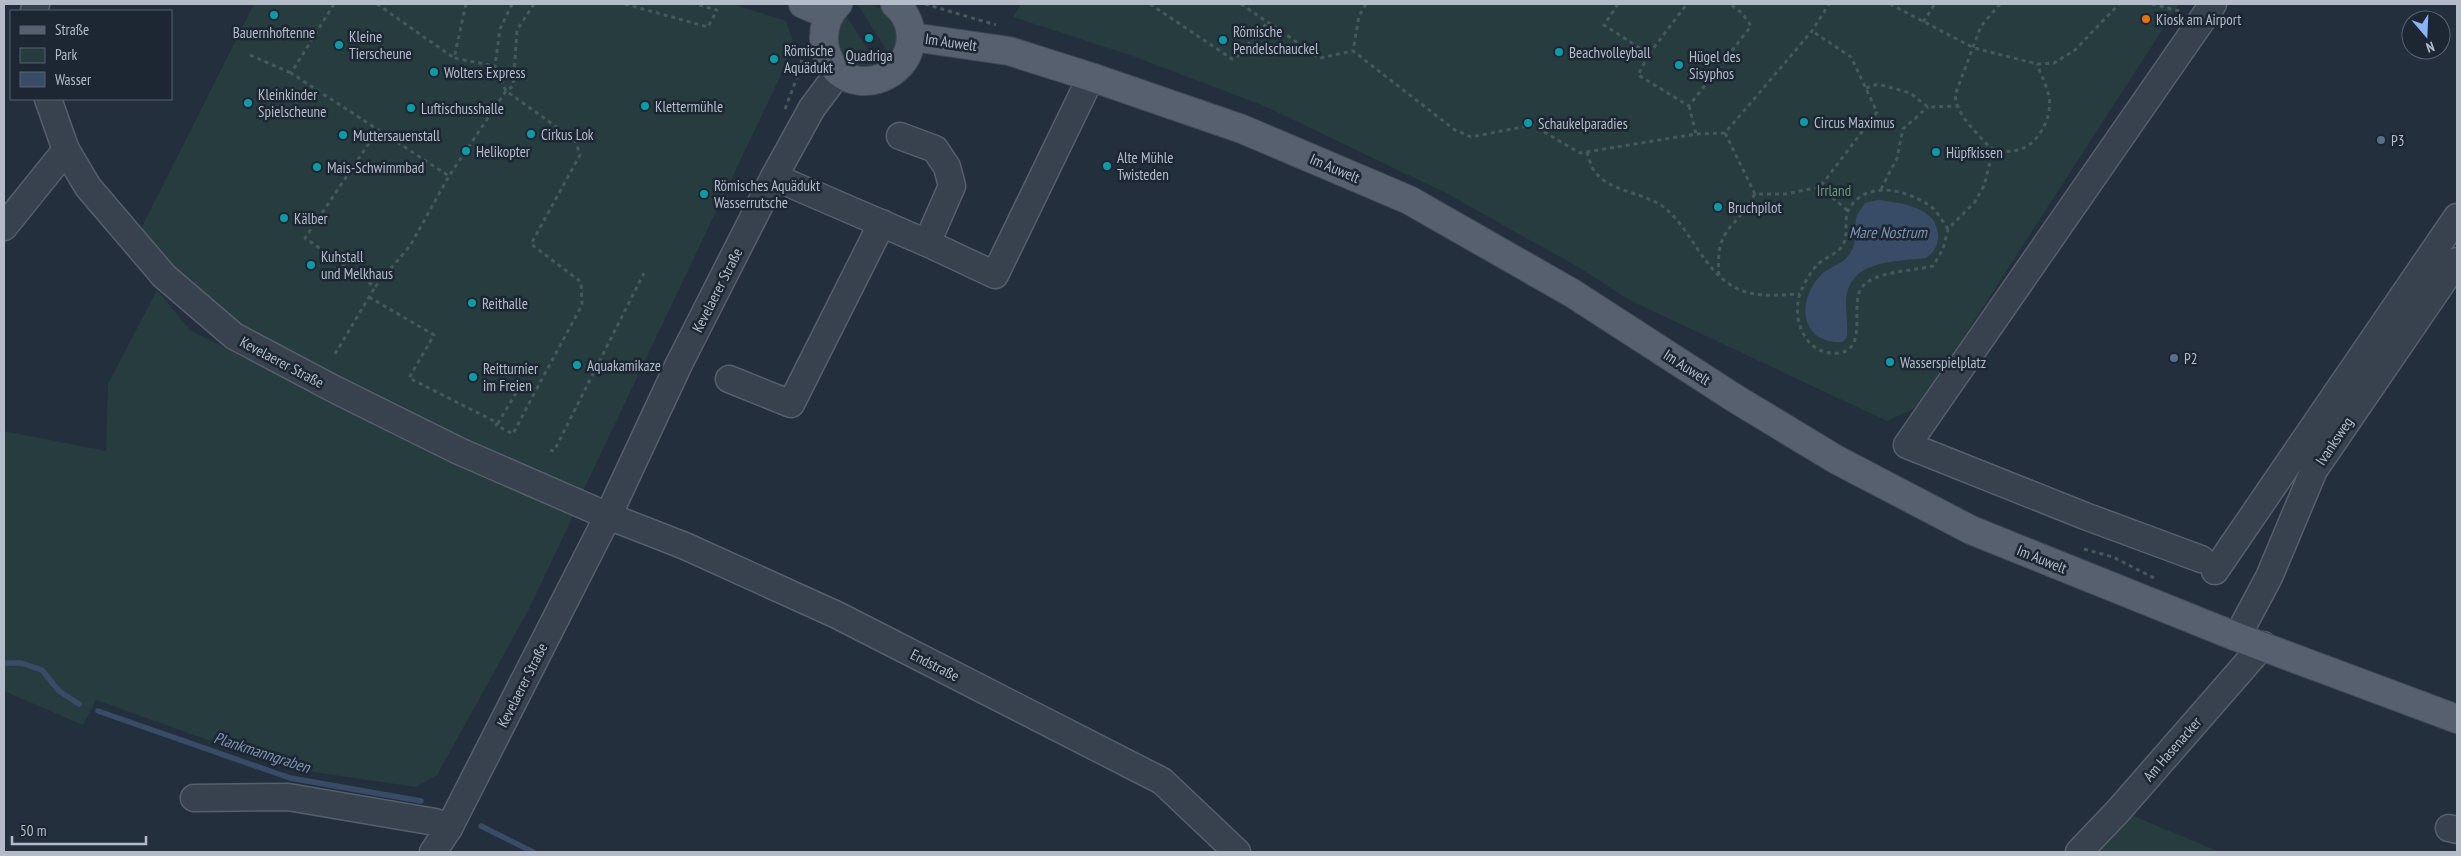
<svg xmlns="http://www.w3.org/2000/svg" width="2461" height="856" viewBox="0 0 2461 856" font-family="'PT Sans Narrow',sans-serif">
	<rect width="100%" height="100%" fill="#242f3e"/>
	<g fill="#263c3f">
		<path d="M254,4H732L786,21L793,41L780,77L583,491L544,478L253,337L138,235Z"/>
		<path d="M868,4L887,10L902,35L893,60L858,5Z"/>
		<path d="M1021,4H2179L1919,406L1887,421L1629,300L1583,270L1448,194L1264,106L1133,56L1013,17Z"/>
		<path d="M845,14L880,68L874,70L848,64C834,44 833,36 845,14Z"/>
		<path d="M157,290L190,330L278,375L538,493L574,514L530,607L437,775L416,787L286,768L96,700L83,725L4,691V431L106,451L108,384Z"/>
		<path d="M2119,810L2220,852H2082Z"/>
	</g>
	<path fill="#394c67" d="M1878,200C1902,203 1940,207 1938,239C1937,247 1933,253 1926,258C1895,262 1848,259 1846,302C1846,314 1848,325 1847,337L1843,342C1798,344 1796,298 1823,273C1830,267 1842,264 1848,256C1858,245 1854,232 1856,220C1856,214 1862,208 1865,203Z"/>
	<g fill="none" stroke-linecap="round" stroke-linejoin="round">
		<g stroke="#394c67" stroke-width="5.5">
			<path d="M4,663H21L42,670L59,691L79,704"/>
			<path d="M98,711L290,778L421,801"/>
			<path d="M481,826L533,852"/>
		</g>
		<g stroke="#565f6c" stroke-width="29">
			<g id="minor">
				<path d="M34,11L36,4"/>
				<path d="M48,99L66,150L88,187L164,276L234,336L336,390L459,451L608,516L685,546L837,615L1162,781L1237,852"/>
				<path d="M900,136L935,149L947,167L952,186L927,243"/>
				<path d="M774,177L927,243L995,275L1091,77"/>
				<path d="M4,227L66,150"/>
				<path d="M729,379L791,404L882,223"/>
				<path d="M2201,559L2085,516L1907,445L2213,4"/>
				<path d="M2215,571L2457,217"/>
				<path d="M2237,637L2269,577L2314,470L2457,261"/>
				<path d="M194,798L288,797L435,822L449,828"/>
				<path d="M2449,828L2457,830"/>
				<path d="M433,852L449,828L608,516L679,364L774,177L812,108L839,72"/>
				<path d="M2079,852L2119,810L2263,645"/>
			</g>
		</g>
		<g stroke="#414a57" stroke-width="30">
			<g id="major">
				<path d="M803,4L829,15"/>
				<path d="M838,4C820,22 818,53 839,72C864,93 905,75 910,45C913,29 907,14 895,4"/>
				<path d="M912,37L1009,51L1091,77L1242,129L1409,200L1572,293L1736,399L1837,460L1971,530L2237,637L2457,719"/>
			</g>
		</g>
		<g stroke="#44595c" stroke-width="3" stroke-dasharray="4 4" stroke-linecap="butt">
			<path d="M334,4L291,73L449,176"/>
			<path d="M377,4L454,58"/>
			<path d="M466,4L454,58L495,66"/>
			<path d="M625,4L708,27L717,10L695,4"/>
			<path d="M925,4L996,25"/>
			<path d="M1150,4L1232,59L1236,58L1267,23"/>
			<path d="M1241,4L1320,58L1353,51"/>
			<path d="M1366,4L1359,16L1353,51L1455,130L1471,137L1532,125L1580,153L1696,134L1725,133L1812,31L1829,4"/>
			<path d="M1618,4L1604,25L1649,54L1638,75L1689,106L1751,26L1742,13L1730,4"/>
			<path d="M1890,4L1974,48L2037,64L2054,63L2075,50L2119,4"/>
			<path d="M2000,4L1981,26L1955,95C1958,118 1976,131 1990,148C1997,149 2006,152 2013,151C2036,149 2053,119 2049,97C2047,86 2041,75 2037,64"/>
			<path d="M2152,4L2183,12"/>
			<path d="M1923,22L1935,4"/>
			<path d="M1649,54L1686,5"/>
			<path d="M250,55L291,73"/>
			<path d="M1866,88L1878,84L1910,93L1928,107L1957,106"/>
			<path d="M1689,106L1696,134"/>
			<path d="M785,109L801,67L802,53"/>
			<path d="M291,119L296,102L309,85"/>
			<path d="M378,130L305,238L375,287L410,246L449,176L506,91L513,86L517,30L534,4"/>
			<path d="M1725,133L1755,194H1786L1820,187L1877,112L1851,57L1812,31"/>
			<path d="M1587,152C1589,158 1591,168 1596,173C1612,193 1646,192 1666,209C1693,232 1703,271 1736,288C1756,298 1778,295 1800,294"/>
			<path d="M1820,187L1848,211"/>
			<path d="M1881,189L1897,158L1903,129L1928,107"/>
			<path d="M1948,229C1943,222 1937,211 1930,206C1906,189 1866,180 1849,209C1843,219 1849,234 1843,245C1838,254 1823,258 1816,266C1811,272 1805,282 1802,289C1789,315 1804,357 1839,353C1869,349 1849,303 1862,287C1874,271 1914,271 1933,266L1943,249L1948,229L1974,203L1984,186L1990,162V148"/>
			<path d="M1719,275C1715,226 1735,231 1755,194"/>
			<path d="M369,297L434,335L409,378L498,423L522,383L536,390L582,305L581,282L531,244L580,155L575,140L506,91L495,66L500,29L512,4"/>
			<path d="M335,354L375,287"/>
			<path d="M498,423L496,425L513,434L536,390"/>
			<path d="M550,450L554,451L644,273"/>
			<path d="M2084,549L2113,557L2154,578"/>
		</g>
		<use href="#minor" stroke="#38414e" stroke-width="26"/>
		<use href="#major" stroke="#56606e" stroke-width="28"/>
	</g>
	<g fill="#0f9aa8" stroke="#1d2633" stroke-width="2">
		<circle cx="274" cy="15" r="5"/>
		<circle cx="869" cy="38" r="5"/>
		<circle cx="1223" cy="40" r="5"/>
		<circle cx="339" cy="45" r="5"/>
		<circle cx="1559" cy="52" r="5"/>
		<circle cx="774" cy="59" r="5"/>
		<circle cx="1679" cy="65" r="5"/>
		<circle cx="434" cy="72" r="5"/>
		<circle cx="248" cy="103" r="5"/>
		<circle cx="645" cy="106" r="5"/>
		<circle cx="411" cy="108" r="5"/>
		<circle cx="1804" cy="122" r="5"/>
		<circle cx="1528" cy="123" r="5"/>
		<circle cx="531" cy="134" r="5"/>
		<circle cx="343" cy="135" r="5"/>
		<circle cx="466" cy="151" r="5"/>
		<circle cx="1936" cy="152" r="5"/>
		<circle cx="1107" cy="166" r="5"/>
		<circle cx="317" cy="167" r="5"/>
		<circle cx="704" cy="194" r="5"/>
		<circle cx="1718" cy="207" r="5"/>
		<circle cx="284" cy="218" r="5"/>
		<circle cx="311" cy="265" r="5"/>
		<circle cx="472" cy="303" r="5"/>
		<circle cx="1890" cy="362" r="5"/>
		<circle cx="577" cy="365" r="5"/>
		<circle cx="473" cy="377" r="5"/>
	</g>
	<circle fill="#e8710a" stroke="#1d2633" stroke-width="2" cx="2146" cy="19" r="5"/>
	<g fill="#5c6f8a" stroke="#1d2633" stroke-width="2">
		<circle cx="2381" cy="140" r="5"/>
		<circle cx="2174" cy="358" r="5"/>
	</g>
	<g text-anchor="middle" dominant-baseline="central" stroke-width="5" stroke-linejoin="round" paint-order="stroke">
		<g font-size="15" fill="#b4bcc9" stroke="#1d2633" text-anchor="start">
			<text x="2156" y="19">Kiosk am Airport</text>
			<text x="1233" y="31">Römische<tspan x="1233" dy="17">Pendelschauckel</tspan></text>
			<text x="274" y="32" text-anchor="middle">Bauernhoftenne</text>
			<text x="349" y="36">Kleine<tspan x="349" dy="17">Tierscheune</tspan></text>
			<text x="784" y="50">Römische<tspan x="784" dy="17">Aquädukt</tspan></text>
			<text x="1569" y="52">Beachvolleyball</text>
			<text x="869" y="55" text-anchor="middle">Quadriga</text>
			<text x="1689" y="56">Hügel des<tspan x="1689" dy="17">Sisyphos</tspan></text>
			<text x="444" y="72">Wolters Express</text>
			<text x="258" y="94">Kleinkinder<tspan x="258" dy="17">Spielscheune</tspan></text>
			<text x="655" y="106">Klettermühle</text>
			<text x="421" y="108">Luftischusshalle</text>
			<text x="1814" y="122">Circus Maximus</text>
			<text x="1538" y="123">Schaukelparadies</text>
			<text x="541" y="134">Cirkus Lok</text>
			<text x="353" y="135">Muttersauenstall</text>
			<text x="2391" y="140">P3</text>
			<text x="476" y="151">Helikopter</text>
			<text x="1946" y="152">Hüpfkissen</text>
			<text x="1117" y="157">Alte Mühle<tspan x="1117" dy="17">Twisteden</tspan></text>
			<text x="327" y="167">Mais-Schwimmbad</text>
			<text x="714" y="185">Römisches Aquädukt<tspan x="714" dy="17">Wasserrutsche</tspan></text>
			<text x="1728" y="207">Bruchpilot</text>
			<text x="294" y="218">Kälber</text>
			<text x="321" y="256">Kuhstall<tspan x="321" dy="17">und Melkhaus</tspan></text>
			<text x="482" y="303">Reithalle</text>
			<text x="2184" y="358">P2</text>
			<text x="1900" y="362">Wasserspielplatz</text>
			<text x="587" y="365">Aquakamikaze</text>
			<text x="483" y="368">Reitturnier<tspan x="483" dy="17">im Freien</tspan></text>
		</g>
		<g font-size="15" fill="#b4bcc9" stroke="#1d2633">
			<text transform="translate(951 42) rotate(8)">Im Auwelt</text>
			<text transform="translate(1335 168) rotate(23)">Im Auwelt</text>
			<text transform="translate(717 290) rotate(-63)">Kevelaerer Straße</text>
			<text transform="translate(282 362) rotate(28)">Kevelaerer Straße</text>
			<text transform="translate(1687 367) rotate(33)">Im Auwelt</text>
			<text transform="translate(2334 441) rotate(-56)">Ivanksweg</text>
			<text transform="translate(2042 559) rotate(22)">Im Auwelt</text>
			<text transform="translate(935 665) rotate(27)">Endstraße</text>
			<text transform="translate(522 685) rotate(-63)">Kevelaerer Straße</text>
			<text transform="translate(2172 749) rotate(-49)">Am Hasenacker</text>
		</g>
		<g font-size="15" fill="#6b9a76" stroke="#1d2633">
			<text x="1834" y="190">Irrland</text>
		</g>
		<g font-size="16" font-style="italic" fill="#7c92b1" stroke="#1d2633">
			<text x="1888" y="232">Mare Nostrum</text>
			<text transform="translate(262 752) rotate(18)">Plankmanngraben</text>
		</g>
	</g>
	<rect width="2461" height="856" fill="none" stroke="#b4bcc9" stroke-width="10"/>
	<rect x="10" y="10" width="162" height="90" fill="#1d2633" stroke="#59626f"/>
	<rect x="20" y="26" width="25" height="8" fill="#56606e" stroke="#59626f"/>
	<text x="55" y="35" font-size="15" fill="#b4bcc9">Straße</text>
	<rect x="20" y="48" width="25" height="15" fill="#263c3f" stroke="#59626f"/>
	<text x="55" y="60" font-size="15" fill="#b4bcc9">Park</text>
	<rect x="20" y="72" width="25" height="15" fill="#394c67" stroke="#59626f"/>
	<text x="55" y="85" font-size="15" fill="#b4bcc9">Wasser</text>
	<g transform="translate(2426 35) rotate(161)"><circle r="24" fill="#1d2633" stroke="#59626f"/>
	<path d="M0-4L9 19L0 12L-9 19Z" fill="#8ab4f8"/>
	<text y="-8" font-size="14" font-weight="bold" text-anchor="middle" fill="#b4bcc9">N</text>
	</g>
	<path d="M12 836v8h134v-8" fill="none" stroke="#b4bcc9" stroke-width="2.5"/>
	<text x="20" y="836" font-size="15" fill="#b4bcc9" stroke="#1d2633" stroke-width="4" paint-order="stroke">50 m</text>
</svg>
